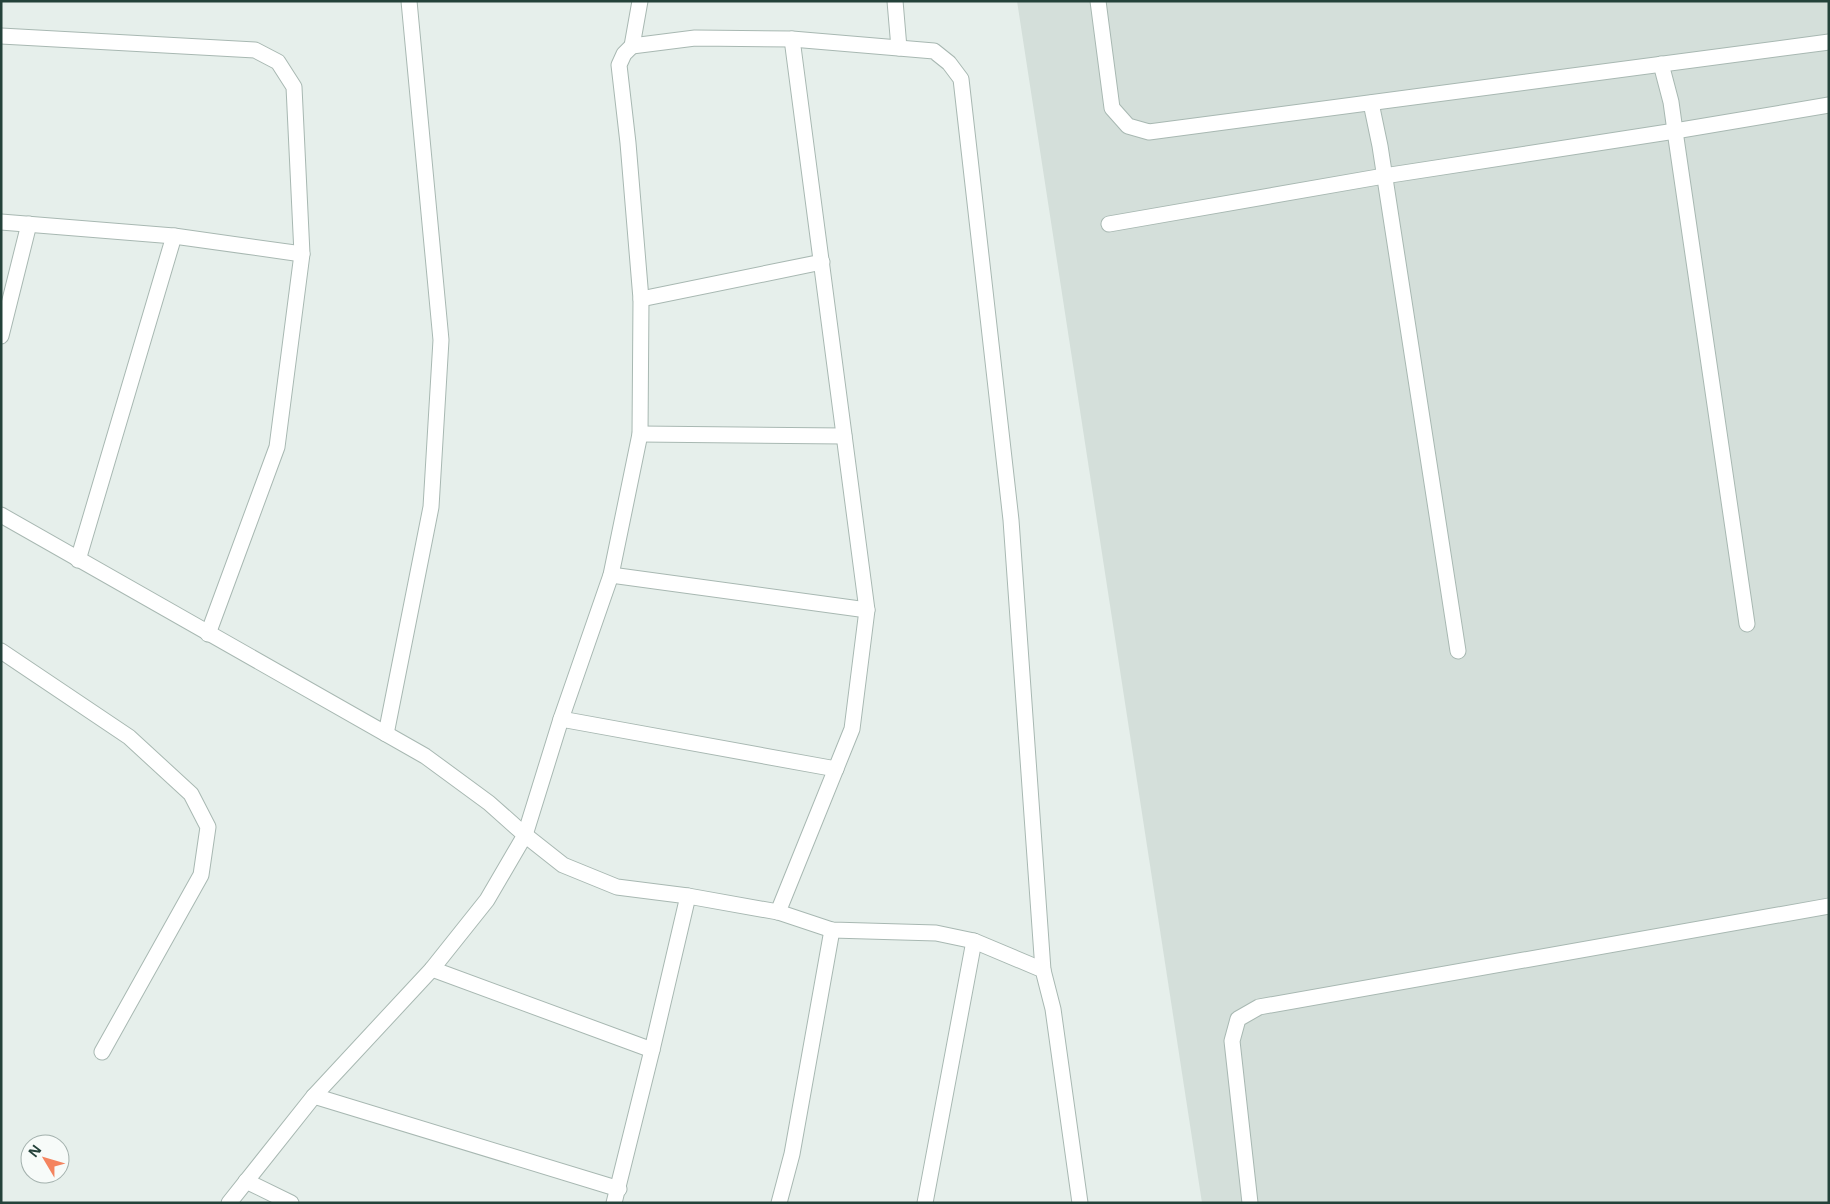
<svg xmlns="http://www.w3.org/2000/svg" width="1830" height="1204" viewBox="0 0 1830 1204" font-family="'Open Sans',sans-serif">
	<rect width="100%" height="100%" fill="#e6efeb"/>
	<path fill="#d4dfda" d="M1017,1H1829V1203H1202Z"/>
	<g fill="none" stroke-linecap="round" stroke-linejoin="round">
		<g stroke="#a8b8b2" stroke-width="17">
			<g id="service">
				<path d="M1098,1L1112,108L1128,126L1149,132L1829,42"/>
				<path d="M1661,64L1671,102L1675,131L1747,624"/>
				<path d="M1371,103L1380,146L1458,651"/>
				<path d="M1109,224L1384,176L1675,131L1829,105"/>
				<path d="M1,651L129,737L191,794L208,827L201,875L102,1052"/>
				<path d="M1250,1203L1232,1041L1238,1019L1259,1007L1829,906"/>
			</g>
		</g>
		<g stroke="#a8b8b2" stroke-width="17">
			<g id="minor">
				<path d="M640,1L632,46L695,38L792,39L934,51L949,63L961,79L1011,520L1043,970"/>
				<path d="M895,1L899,48"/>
				<path d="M1,36L255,50L278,62L294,87L302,254L277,447L208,634"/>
				<path d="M1,222L174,236L302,254"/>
				<path d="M641,299L822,262"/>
				<path d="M1,336L29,224"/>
				<path d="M640,434L844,436"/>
				<path d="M1,515L425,756L489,803L525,835L563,865L617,887L688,896L778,912L832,930L936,933L974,941L1043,970L1053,1009L1080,1203"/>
				<path d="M78,560L174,236"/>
				<path d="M611,575L867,610"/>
				<path d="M561,719L836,769"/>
				<path d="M386,734L431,507L441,340L409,1"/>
				<path d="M778,912L852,729L867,610L792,39"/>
				<path d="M432,969L652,1050"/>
				<path d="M314,1096L619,1189"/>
				<path d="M246,1181L291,1203"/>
				<path d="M229,1203L314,1096L432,969L487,900L525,835L561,719L611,575L640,434L641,299L628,143L619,65L624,54L632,46"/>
				<path d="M614,1203L652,1050L688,896"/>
				<path d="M779,1203L792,1154L832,930"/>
				<path d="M925,1203L974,941"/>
			</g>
		</g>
		<use href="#service" stroke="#fff" stroke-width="15"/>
		<use href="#minor" stroke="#fff" stroke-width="15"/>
	</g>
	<rect width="1830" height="1204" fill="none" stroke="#24423a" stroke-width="5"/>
	<g transform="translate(45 1159) rotate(308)"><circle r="24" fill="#f7fbf9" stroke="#a3b1ad"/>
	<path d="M0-4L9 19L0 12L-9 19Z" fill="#f4845f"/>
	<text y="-8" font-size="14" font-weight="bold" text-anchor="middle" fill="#24423a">N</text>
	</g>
</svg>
